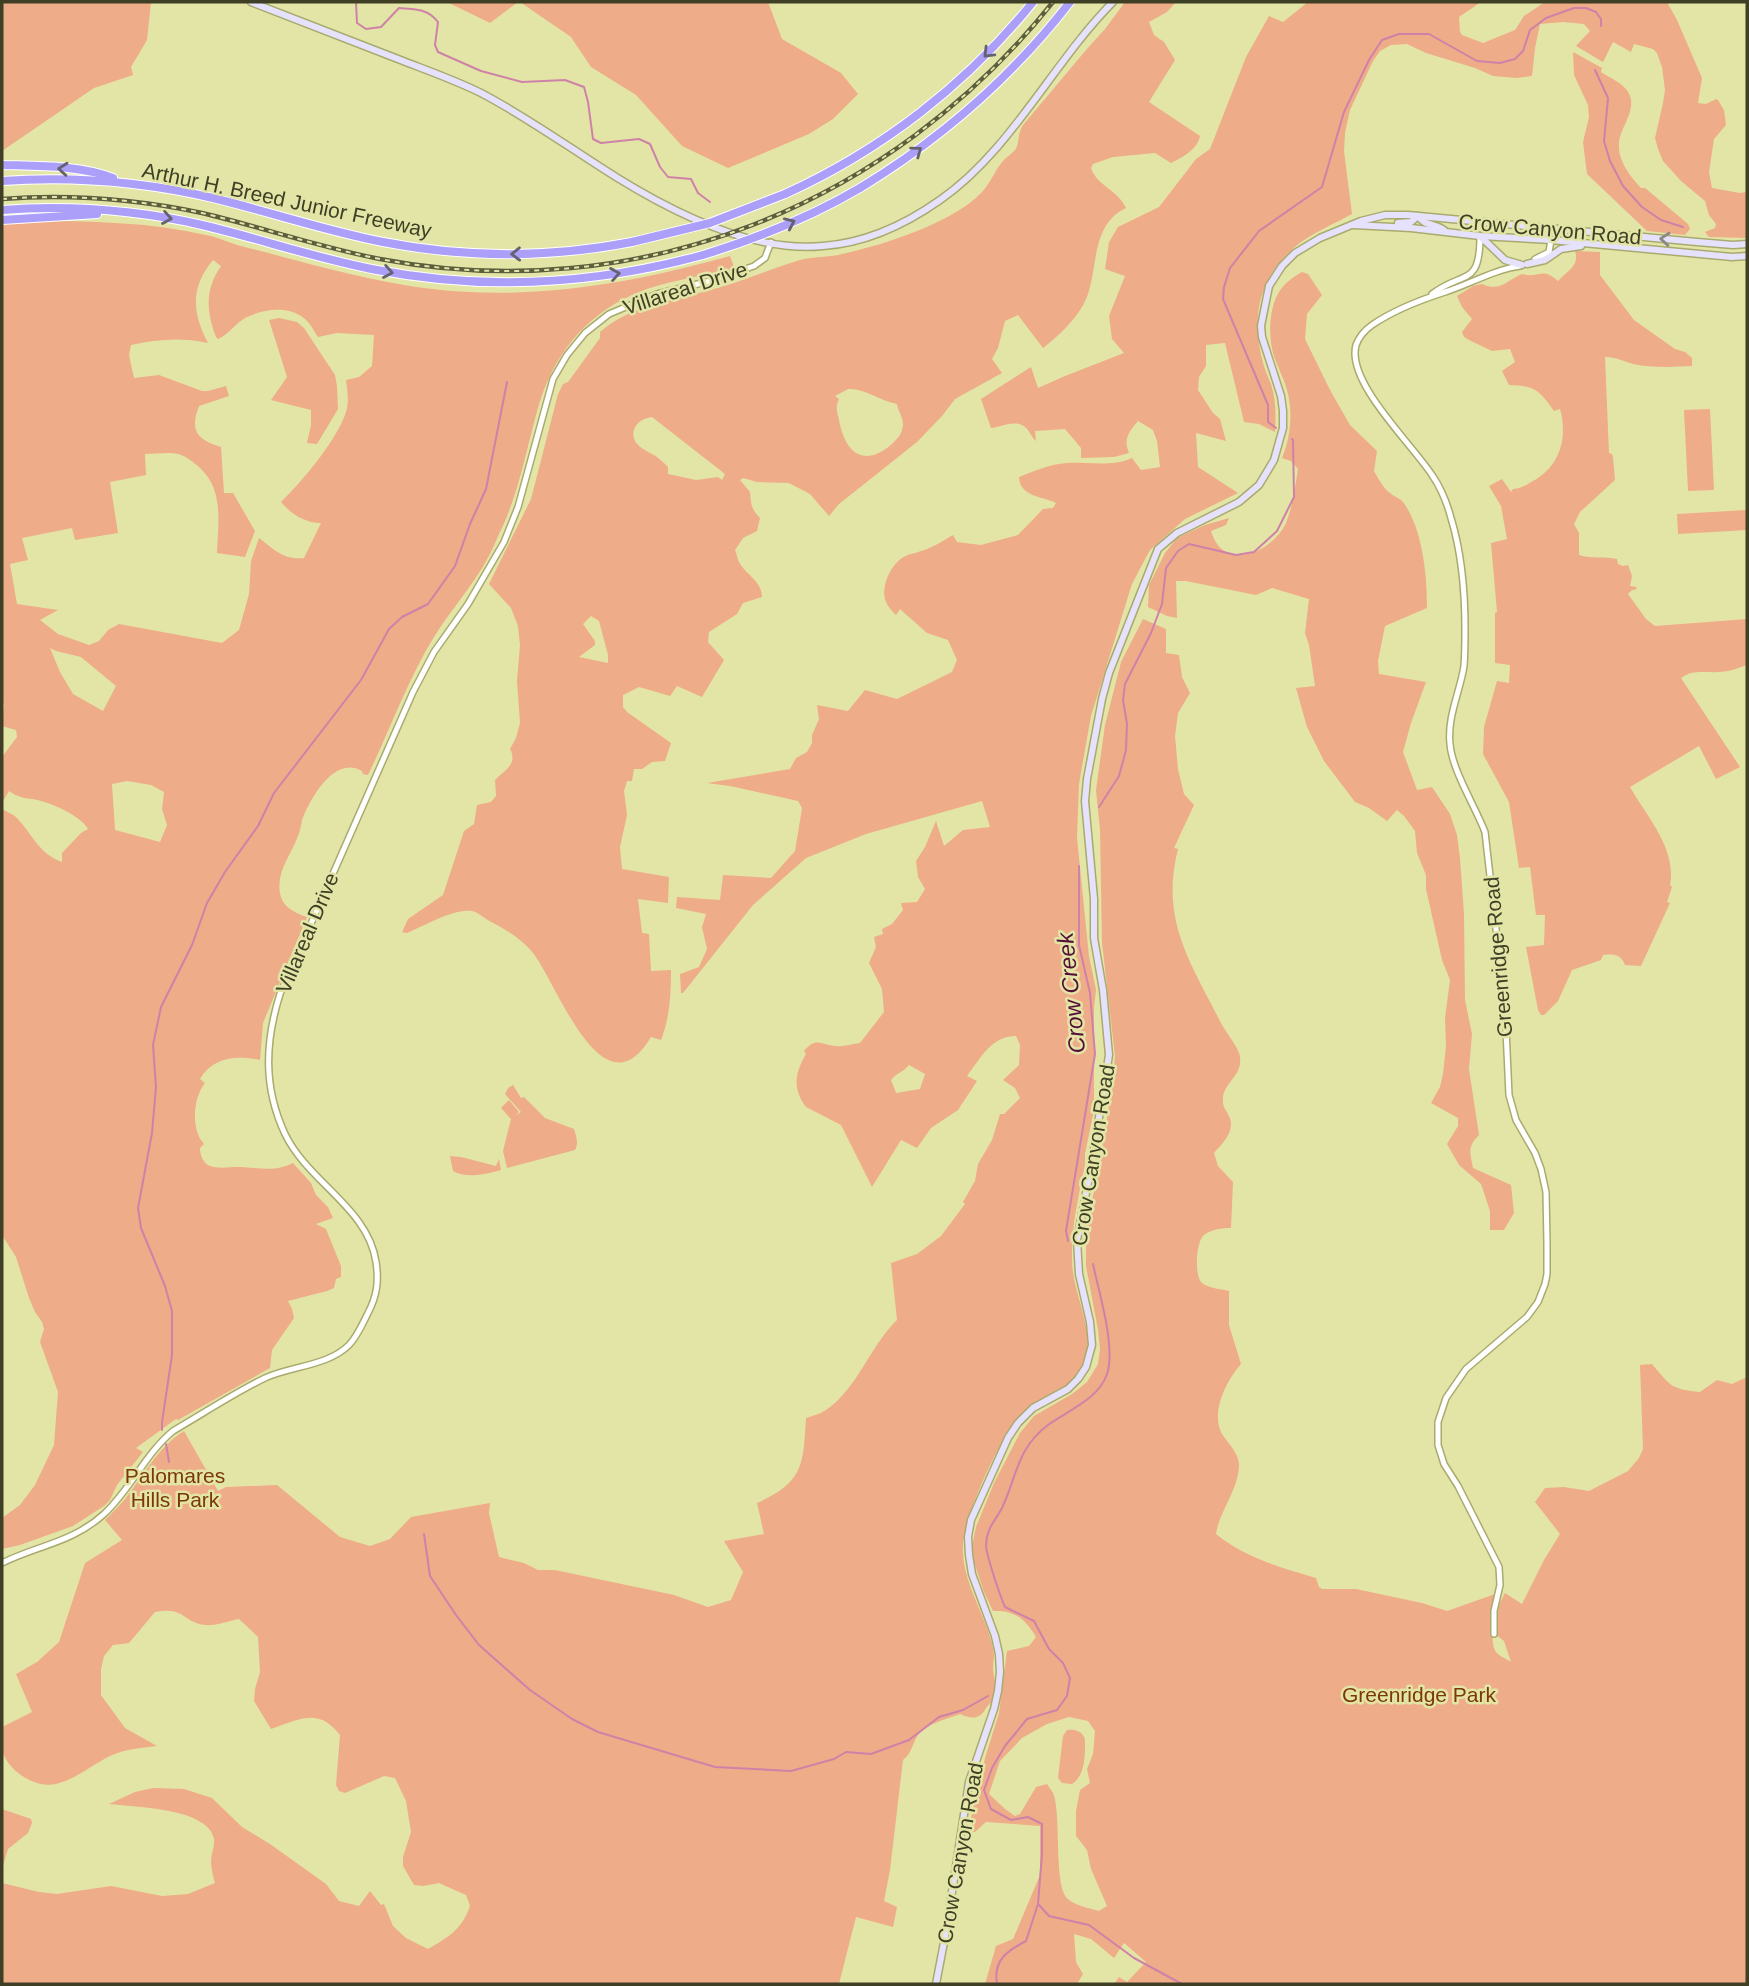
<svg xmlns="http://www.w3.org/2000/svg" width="1749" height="1986" viewBox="0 0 1749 1986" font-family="Arial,sans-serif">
	<rect width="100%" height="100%" fill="#e3e5a6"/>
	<g fill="#efac88" fill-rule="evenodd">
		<path d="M2,2H151L147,40L131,67L133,75L94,88L2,151Z"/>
		<path d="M447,2H518L490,23Z"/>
		<path d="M520,2H768L782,39L841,73L858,94L833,119L809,134L728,168L682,146L636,95L591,67L571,37Z"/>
		<path d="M1125,2H1176L1167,12L1149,22L1154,35L1164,42L1175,60L1149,102L1200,136C1197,150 1183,157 1171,163L1155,153L1113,157L1093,164L1091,168C1097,186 1117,189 1126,208C1092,224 1098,264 1088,294C1081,315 1060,335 1043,348L1018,315L1005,321L998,348L992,359L1002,373L955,399L942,416L917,442L839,504L829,516L810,494L789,483L757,482L743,478L740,480L750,492C751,504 751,509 760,518L757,531L743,538L735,550C737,554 737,558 739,562C746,575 762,581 762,597L743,603L737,614L709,632L708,642L724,660L702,697L677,686L670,696L639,687L623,695V707L627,712L671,743L665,761L652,762L642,769H634L632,781H627L624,791L627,815L620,847L622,869L669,877L668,903L638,899L642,933L649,934L651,971L671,970C671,994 670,1017 661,1040L651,1037C603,1118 557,983 533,953C520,937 504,929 486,919C482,916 477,912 472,911C454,908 424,926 407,933L402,932L408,919L443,895L464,831L474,824L477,805L491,802L496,796L495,780C505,770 518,764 510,749L516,738L520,723L517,681L520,645L518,626L511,608L489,584L531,499L558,394L563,384L568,382L600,338V332C630,306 666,302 703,292C736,284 767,270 800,260C814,256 828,258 842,254C883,245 953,223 982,192C991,182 995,170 1003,161C1006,157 1012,154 1015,150C1020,143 1017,134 1023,125L1086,50L1105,29ZM848,389C865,388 880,401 897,404C898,411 903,417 903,425C902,434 898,438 892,444C863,469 845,452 839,420C837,411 835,408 839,399L835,396ZM652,417L725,474L722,480L718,477L696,480L668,474V467C664,463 659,458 654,455C645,450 630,444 634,430C637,421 643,419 652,417ZM591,616L599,621L608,655V663L579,657L595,645V641L583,624Z"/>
		<path d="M1308,2H1481L1459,17L1460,32L1462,35L1483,43L1515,30L1524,16L1545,2H1667L1677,20L1702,78L1698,103L1706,104L1716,99L1718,100L1724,110L1726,125L1714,139L1709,172L1712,188L1740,193L1747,192V238L1709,237L1705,232L1715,228L1716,224L1709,215L1705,201L1681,181L1663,161L1658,149L1655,138L1663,103L1665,90L1662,67L1657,53L1653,49L1634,44L1631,52L1613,42L1603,62L1576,46L1590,31L1584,24L1563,22L1540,24L1535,48L1532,76L1517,78L1493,76L1475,68L1426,53L1407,44L1391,45L1380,51L1373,61L1350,110L1345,133L1344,151L1352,214C1334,224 1312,233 1296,246C1258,278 1251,317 1263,363C1265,370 1268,377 1271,384C1276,400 1276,415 1275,432L1259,424L1244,422L1225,343L1206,345V366L1199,377L1198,390L1213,413L1220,419L1226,441L1196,433L1198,467L1238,493L1185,519L1150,550L1132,584L1091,716L1079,784L1077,838L1089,956L1096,990L1094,1008V1110L1085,1154V1164C1079,1195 1071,1227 1072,1259C1072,1296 1098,1331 1083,1368C1074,1390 1049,1391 1033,1405C1024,1413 1015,1424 1008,1433C993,1454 963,1521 963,1546C961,1581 986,1614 993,1648C995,1655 993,1662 993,1669C994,1679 998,1691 993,1700C991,1703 988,1705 986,1708C980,1720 971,1719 960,1714C947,1719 926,1724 918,1735C912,1744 912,1753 903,1760L890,1870L884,1901L897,1907L893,1927L856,1917L839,1984H2V1883L39,1892L57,1894L111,1886L162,1896L188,1894L215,1883C213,1876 211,1868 211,1861C211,1854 215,1846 214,1839C209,1808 134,1807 109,1804L135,1792L153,1788L184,1789L212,1798L242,1827L270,1844L326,1884L339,1901L359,1906L370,1891L381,1905L384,1904L393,1926L406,1938L428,1949C449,1937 462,1929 470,1906L466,1895L439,1883L423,1886L414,1885L403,1866V1857L411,1832L406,1801L395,1778L384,1776L345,1793L339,1791L336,1785L340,1735C319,1707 299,1719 271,1729L254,1701L255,1689L260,1672L258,1637L239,1619C228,1621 216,1626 205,1625C182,1622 185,1606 155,1612L129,1643L113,1645L104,1656L101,1669V1695L125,1728L157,1746C140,1748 125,1749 110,1756C92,1765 76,1779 56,1784C35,1789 6,1770 2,1749C0,1742 2,1734 2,1727L32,1712L16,1674L37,1662L59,1642L85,1563L122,1540L105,1520C112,1513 119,1506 125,1499C144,1475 157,1448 184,1431L218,1491L226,1487L277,1485L340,1537L370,1546L390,1539L411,1517L490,1503L489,1513L499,1557L524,1563L538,1570H555L674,1595L708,1607L731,1600L743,1572L724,1541L764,1534L757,1503C804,1482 803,1465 806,1418C812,1416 820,1414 826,1410C857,1389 870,1346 897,1320L891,1263L917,1254L941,1236L965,1204L963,1202L975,1181L978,1164L992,1140L1000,1114H1004L1020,1098L1015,1088L1003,1080L1019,1065L1020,1045L1016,1036C991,1036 981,1058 967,1076L977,1081L958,1110L931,1128L917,1148L901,1140L872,1187L841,1125L806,1107C792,1088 795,1073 806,1054L804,1051C816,1036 821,1045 836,1046C843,1047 852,1044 860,1043L884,1012L882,989L869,963L876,947L874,937L883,934L882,929L892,924L903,910L901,903L917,902L925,889L918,877L916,861L925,847L936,821L944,846L963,830L990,827L982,801L866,834L806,858L753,905L683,993H681L680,974L699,967L707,949L702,927L706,914L676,908L677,897L720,900L723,875L771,878L795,851L802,808L798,801L730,786L707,783L790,769L796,758L807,752L812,743V735L819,719L817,705L848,711L865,690L897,699L952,672L957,660L948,640L927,633L900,609L896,615C892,611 888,607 886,602C880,588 890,566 902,558C908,554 913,554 918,552C930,549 943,541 953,535L957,542L981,545L1018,535L1043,509L1053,508L1056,503C1042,496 1020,497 1019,477C1034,471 1050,464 1067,463C1088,462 1113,467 1132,458L1141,470L1160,467L1157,441L1153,430L1138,421C1129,432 1123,439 1129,453L1114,457L1081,458V448L1065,429L1035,431L1036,441C1031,437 1030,431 1025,427C1015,419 1002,427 991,428L981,399L1031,367L1038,388L1065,376L1124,353L1112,339L1109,316L1125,276L1105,269L1109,242L1118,227L1159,207L1196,159L1210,149L1246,57L1269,16L1283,22ZM909,1065L925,1074L920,1089L896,1093L891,1080C896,1073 904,1072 909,1065Z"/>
		<path d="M1573,52L1602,68L1601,72C1610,78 1623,83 1628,92C1639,109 1619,128 1619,144C1618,161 1630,176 1641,188H1645L1688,224L1690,229L1685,235L1647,231L1587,174L1583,142L1589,117L1588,105L1574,75Z"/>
		<path d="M32,221C90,221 149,222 206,235C218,237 229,243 241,246C304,262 367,281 432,289C533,301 633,283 730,256L734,267L731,269C699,277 664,281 634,294C583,317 553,356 538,408C526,450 519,494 499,534C493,548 486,563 477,576C463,597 447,616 434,637C407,681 390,730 368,775L363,774L362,771C334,755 310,799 302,820C301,826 300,831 298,836C291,855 276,872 280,893C282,907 295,913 307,917L263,1023L260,1060C237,1055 213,1057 200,1079L205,1083C195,1095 192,1119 198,1134C199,1138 202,1141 204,1144L200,1148C200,1155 203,1163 210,1166C218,1169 230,1167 238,1167C257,1167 274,1173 293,1163L311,1183L316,1195L328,1207L333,1218L316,1224L326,1229L341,1266V1277L336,1279L334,1288L327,1291L288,1301L292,1309L294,1318L272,1350L270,1368L178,1420L176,1419L136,1448L143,1452L117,1485L110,1500L104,1506L73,1526L20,1545L2,1549V1518L20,1505L35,1485L54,1445L58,1392L40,1342L44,1329L42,1322L35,1312L29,1298L16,1257L2,1235V809C7,812 13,814 17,818C33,835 38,853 62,862V853L81,833L88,829C82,817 54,804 41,801C27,797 22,800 9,791L2,803V757L17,737L16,730L2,726L4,704L2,703V223ZM213,260L221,266C205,289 206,311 216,337L218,339C229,334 235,324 245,318C262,309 289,305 305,319C310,323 314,331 318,337L337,333L374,335L372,366L359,377L346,380C347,389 349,399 347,408C342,434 301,483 281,502C291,514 305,523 321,523L304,558C283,560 275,550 259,538L251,561L249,594L239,630L222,643L119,624L108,630L99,641L89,645L58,634L40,620L58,610L17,604L10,564L28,560L22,538L72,528L75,540L118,533L110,482L146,475L145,454C155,454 168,452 178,454C186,456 195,463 201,469C224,491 218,524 217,553L245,557L255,531L233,493H224L221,447C198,440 189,431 199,406L229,396L226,386L208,391H202L159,375L134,378L129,355L131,345C157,339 182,337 208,343C192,312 190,288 213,260ZM50,648L56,651L81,657L116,686L103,711L73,694L60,672ZM127,781L151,785L164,792L162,809L167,825L160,842L115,830L112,784Z"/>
		<path d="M1575,251L1600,252V275L1634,320L1675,349L1685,352L1692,358V366C1673,367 1652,368 1633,364C1623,361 1616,357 1605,357L1609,453L1612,454L1613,457L1615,480L1580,512L1574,524L1579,533V555C1591,559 1605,556 1617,559L1618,564L1623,566L1628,565L1632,576L1630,586L1637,587L1635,590H1632L1628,594L1646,619L1655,626L1747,619V665C1738,668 1729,672 1719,672C1705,673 1693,669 1681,678L1740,767L1716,779L1699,746L1630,787C1647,817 1677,849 1670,885L1672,887L1667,902L1670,903L1641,966L1625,965C1621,954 1613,954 1603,955L1601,960L1572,970L1558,1001L1544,1015H1541L1538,1010L1526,947L1544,945L1545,915H1536L1530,867L1519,868L1509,802L1483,754L1484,727L1497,681L1509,683L1510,665L1495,663V613L1497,612L1491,543L1507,539L1501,506L1489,486L1502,479L1511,492L1513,489C1521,489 1526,485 1533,481C1560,466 1568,438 1560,409L1554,411C1539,390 1535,386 1509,385L1502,371L1515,362L1510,349L1492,351L1471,341L1464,337L1462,332L1472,319L1462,307L1457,296L1473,286L1482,284C1500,292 1506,281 1522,274C1540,279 1541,266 1558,281C1567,271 1580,266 1575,251Z"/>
		<path d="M1302,272L1308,274L1322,295L1307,314L1305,339L1330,390L1350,425L1377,451L1374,471C1378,478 1383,488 1390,493C1394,497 1400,498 1403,502C1423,529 1427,576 1427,608L1385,626L1378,661L1379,674L1426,682L1411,723L1403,752L1417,790L1432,787L1450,814L1457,835L1460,858L1464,914L1465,1000L1472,1034L1469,1069L1479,1135C1467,1147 1470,1152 1473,1168L1511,1185L1514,1213L1504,1230H1490V1211L1481,1184L1459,1165L1447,1144L1458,1126V1118L1431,1103L1440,1087L1443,1074L1446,1046L1445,1018L1450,980L1442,960L1426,889V875L1417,853L1415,831L1404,816L1397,810L1387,821L1369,808L1355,802L1324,761L1307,727L1296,688L1315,686L1309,645L1305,633L1309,599L1272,588L1256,595L1186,581H1176L1177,618L1167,616L1148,607L1149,585L1165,553L1177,538L1205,525L1229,518L1226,525L1211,531C1223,573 1272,553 1286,523C1293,506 1295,487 1298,469L1291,461L1282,458C1290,438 1293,416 1288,394C1285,380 1277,366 1273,353C1268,334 1269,305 1281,289C1287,281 1295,276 1302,272Z"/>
		<path d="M279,318L297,322L304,328L335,375L337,386L338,409L317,444L307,443L311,425V410L271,400L287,377L269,320Z"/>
		<path d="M1710,409L1714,490L1688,491L1684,410Z"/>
		<path d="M1747,510V530L1678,534L1677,514Z"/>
		<path d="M1143,619L1166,629V653L1179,655L1182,677L1190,693L1178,713L1175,736L1178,769L1184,794L1194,805L1174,848L1178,849C1160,919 1190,962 1220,1021C1225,1032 1235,1042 1239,1053C1246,1076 1221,1082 1223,1102C1223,1108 1227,1111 1229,1116C1236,1131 1223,1143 1214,1153L1218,1166L1233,1182L1231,1228C1222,1228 1212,1229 1204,1235C1196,1241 1194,1276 1202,1283C1208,1288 1221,1289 1229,1291V1325L1241,1364C1227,1380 1210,1412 1222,1434C1229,1445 1240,1454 1239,1467C1238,1490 1219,1512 1216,1534C1245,1558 1280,1567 1316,1578L1319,1587L1322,1589H1356L1422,1603L1447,1611L1498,1593C1496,1607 1488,1641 1496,1652C1499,1656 1507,1659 1511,1662L1504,1641L1495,1634L1499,1605L1505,1593L1522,1604L1544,1560L1560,1534L1535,1502L1545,1488L1564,1487L1589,1491L1628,1471L1639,1458L1643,1449L1640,1365L1652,1364C1671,1386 1670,1389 1700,1392L1717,1380L1732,1384L1747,1377V1984H1114L1119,1977L1127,1982L1146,1962L1124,1943L1114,1958L1091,1939L1074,1934L1076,1962L1083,1974L1077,1984H985L996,1946L1013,1939L1040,1875V1826L986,1822L975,1832L968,1831L985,1758L999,1713L1007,1651L1029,1646L1036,1637C1025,1619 1015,1610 993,1611L984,1592L974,1562L972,1547L976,1527L994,1483L1020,1433L1034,1416L1072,1394L1087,1382L1098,1364L1100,1349L1098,1330L1086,1266V1244L1088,1215L1097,1180L1112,1087L1115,1056L1102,943L1100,830L1096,790L1105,725L1121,662ZM1069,1717L1088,1721L1095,1731L1093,1754L1087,1769L1090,1783L1080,1790L1076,1811V1836L1087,1850L1091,1869L1107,1906L1099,1911C1089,1908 1076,1906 1068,1899C1053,1887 1062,1814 1053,1793C1051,1790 1049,1787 1047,1784L1036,1787L1020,1814L1015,1816L1005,1809L989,1794L1000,1761L1022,1738L1047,1724Z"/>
		<path d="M513,1085L521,1098L524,1097L545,1118L574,1129C576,1136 579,1143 575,1150L507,1168L503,1151L511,1119L501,1108L509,1100L519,1112L515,1116L521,1112L505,1094L508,1088Z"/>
		<path d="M450,1156L461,1157L496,1166L499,1159L501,1170C487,1174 466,1179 453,1171Z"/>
		<path d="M1067,1730C1075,1729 1082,1731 1085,1739C1085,1754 1086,1775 1072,1784L1062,1783L1058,1778L1063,1736Z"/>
		<path d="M2,1809L31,1819L32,1823L28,1833L8,1849L2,1869Z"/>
	</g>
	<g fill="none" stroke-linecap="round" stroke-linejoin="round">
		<g stroke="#cf82a8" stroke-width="2">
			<path d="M356,2L357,23L366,29L381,27L399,8C415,9 428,9 438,22L435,45L438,52L481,71L522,82L565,80L584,87L588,102L593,139L601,143L639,139L650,144L660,167L668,177L691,179L698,193L710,202"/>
			<path d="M1595,70L1608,98L1604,141L1610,161L1623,186L1642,207L1661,220L1683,227"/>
			<path d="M1276,428L1268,422V405L1223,299L1224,287L1230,268L1259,231L1322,187L1344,112L1369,60L1382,40L1399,34H1429L1477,61L1500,63L1515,59L1523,51L1530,30L1546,18L1574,8H1586L1596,12L1601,19V26"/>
			<path d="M1099,807L1119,776L1126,750L1127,724L1123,700L1125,684L1151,633L1162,604L1166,568L1178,551L1189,544L1236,555L1254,552L1277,531L1294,497L1293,440L1292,439"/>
			<path d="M1068,1241L1066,1231L1095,1054L1090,993L1079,945V866"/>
			<path d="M162,1430V1422L172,1355V1311L165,1286L141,1228L138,1208L152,1133L156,1087L153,1045L161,1007L192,945L207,903L225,872L258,826L274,793L361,680L389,629L402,617L428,604L455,566L470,524L486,489L507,382"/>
			<path d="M166,1444L169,1462"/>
			<path d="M424,1534L430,1576L456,1615L479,1645L530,1690L572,1719L598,1732L715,1767L791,1771L834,1759L846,1752L871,1754L909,1740L939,1717L963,1710L988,1696"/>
			<path d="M1039,1905L1049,1916L1089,1925L1134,1958L1182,1984"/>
			<path d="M997,1984C993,1960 1007,1951 1026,1941L1038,1904L1042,1854V1824L1028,1817L1011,1820L991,1809L984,1790L992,1768L1005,1746L1027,1719L1057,1710L1067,1696L1070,1678L1063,1663L1049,1649L1034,1621L1005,1607C1000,1596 987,1557 986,1546C986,1529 995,1521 1002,1508C1017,1476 1017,1448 1048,1425C1067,1411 1099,1399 1107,1374C1116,1347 1099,1293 1093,1264"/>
		</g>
		<g stroke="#a9ab6e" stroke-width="8">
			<g id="tertiary">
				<path d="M1535,259L1549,252L1551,240"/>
				<path d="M1432,294C1463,270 1480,288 1480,236"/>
				<path d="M2,1563C38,1545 72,1543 104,1514C131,1489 145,1454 173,1431C204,1413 234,1393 265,1378C291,1366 328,1366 349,1345C357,1337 363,1323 368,1313C377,1296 379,1281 376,1262C368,1208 308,1182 285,1134C263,1087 265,1042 280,994L413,692L434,652L468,604L504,542L518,507L553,379L567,355L585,333L609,314L657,294L714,280L754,266L765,258L771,242"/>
				<path d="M1494,1634V1611L1500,1585L1499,1567L1458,1486L1444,1464L1438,1445V1422L1446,1398L1466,1369L1527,1317L1538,1302L1545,1284L1547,1274V1243L1546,1192L1541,1169L1535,1153L1516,1120L1509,1095L1505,1008L1485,832C1475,806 1452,770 1450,744C1447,717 1460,692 1464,666C1465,653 1465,641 1465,629C1465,591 1462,554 1451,518C1447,503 1441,488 1432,475C1412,444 1346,382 1356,345C1359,337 1365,330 1372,325C1394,310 1420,300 1445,292C1470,284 1493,270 1520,266"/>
			</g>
		</g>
		<g stroke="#a9ab6e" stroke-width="9">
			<g id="secondary">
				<path d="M251,2C300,21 349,40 398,59C426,70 455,80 481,93C529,118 571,149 616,177C674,213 754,253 823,246C865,243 906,224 940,200C1010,152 1054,61 1113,2"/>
				<path d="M1418,216C1425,227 1437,223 1445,231"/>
				<path d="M1398,223L1411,222L1418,216"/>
				<path d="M1354,225L1411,228L1480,236L1551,240L1732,257L1747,256"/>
				<path d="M1480,236L1505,260L1522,265"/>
				<path d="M1527,264L1545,260L1561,249L1581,246"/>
				<path d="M936,1984L945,1937L969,1782L994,1709L998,1691L1000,1672L999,1654L995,1636L972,1574L969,1555L968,1537L971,1520L1008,1438L1018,1423L1033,1408L1068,1389L1078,1379L1086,1367L1092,1345L1090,1322L1079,1274L1077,1240L1091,1167L1109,1055L1103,990L1094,938V899L1085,801L1087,779L1102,699L1109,673L1158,549L1177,533L1239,502L1259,485L1274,460L1283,428V411L1281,396L1262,337L1261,326L1269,286L1282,266L1295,253L1320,238L1361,221L1385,215H1408L1697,242L1733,245L1747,244"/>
			</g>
		</g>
		<g stroke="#fff" stroke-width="10">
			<g id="motorway">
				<path d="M2,165C38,166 80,165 113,178"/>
				<path d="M2,181C73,176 144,182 213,198C270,212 326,231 383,242C465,258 550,258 632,242"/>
				<path d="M860,188C941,139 1012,77 1070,2"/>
				<path d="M785,194C882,150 967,84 1033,2"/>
				<path d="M2,210C69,205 136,210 202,225C261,239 318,259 377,270C486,291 597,284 703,255"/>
				<path d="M2,220L97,214"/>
			</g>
		</g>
		<use href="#tertiary" stroke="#fff" stroke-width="5"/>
		<use href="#secondary" stroke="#e6e2fe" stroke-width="6"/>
		<use href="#motorway" stroke="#ac9ffa" stroke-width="8"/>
		<g stroke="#5c5e3d" stroke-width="4.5">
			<path id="rail" d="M2,199C69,194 136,199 202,213C261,227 319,247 380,259C638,308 891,205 1053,2"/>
		</g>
		<use href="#rail" stroke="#e3e5a6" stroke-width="2" stroke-dasharray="5" stroke-linecap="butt"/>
		<g stroke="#fff" stroke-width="10" stroke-linecap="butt">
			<g id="motorway-bridge">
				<path d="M632,242L710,223L785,194"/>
				<path d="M703,255C758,238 811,217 860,188"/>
			</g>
		</g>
		<use href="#motorway-bridge" stroke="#ac9ffa" stroke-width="8"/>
	</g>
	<defs><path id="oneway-chevron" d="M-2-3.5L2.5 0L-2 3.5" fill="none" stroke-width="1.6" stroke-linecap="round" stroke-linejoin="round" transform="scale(1.75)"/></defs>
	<g stroke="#646170">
		<use href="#oneway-chevron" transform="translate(988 53) rotate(135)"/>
		<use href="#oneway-chevron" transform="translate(917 151) rotate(-36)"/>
		<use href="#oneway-chevron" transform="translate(63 169) rotate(-175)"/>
		<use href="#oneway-chevron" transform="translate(167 218) rotate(10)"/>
		<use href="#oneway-chevron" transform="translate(790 223) rotate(-24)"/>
		<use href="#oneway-chevron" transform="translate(516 254) rotate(179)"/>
		<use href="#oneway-chevron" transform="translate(388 272) rotate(10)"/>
		<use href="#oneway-chevron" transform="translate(615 274) rotate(-9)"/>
	</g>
	<use stroke="#8a8887" href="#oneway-chevron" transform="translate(1665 239) rotate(-175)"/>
	<g text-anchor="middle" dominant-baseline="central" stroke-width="5" stroke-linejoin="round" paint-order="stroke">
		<g font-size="21" fill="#3e3f25" stroke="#e3e5a6">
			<text transform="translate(287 200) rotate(12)">Arthur H. Breed Junior Freeway</text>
			<text transform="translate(1550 229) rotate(5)">Crow Canyon Road</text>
			<text transform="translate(685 288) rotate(-18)">Villareal Drive</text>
			<text transform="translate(307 933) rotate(-67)">Villareal Drive</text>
			<text transform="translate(1498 957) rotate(-95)">Greenridge Road</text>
			<text transform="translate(1093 1155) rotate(-81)">Crow Canyon Road</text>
			<text transform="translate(960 1853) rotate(-80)">Crow Canyon Road</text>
		</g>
		<g font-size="21" fill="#7c3806" stroke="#e3e5a6">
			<text x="175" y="1475">Palomares<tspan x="175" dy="24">Hills Park</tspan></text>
			<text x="1419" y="1694">Greenridge Park</text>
		</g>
		<g font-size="23" font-style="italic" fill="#540f38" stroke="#e3e5a6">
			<text transform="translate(1071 993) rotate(-96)">Crow Creek</text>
		</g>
	</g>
	<rect width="1749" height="1986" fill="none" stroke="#3e3f25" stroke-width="7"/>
</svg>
